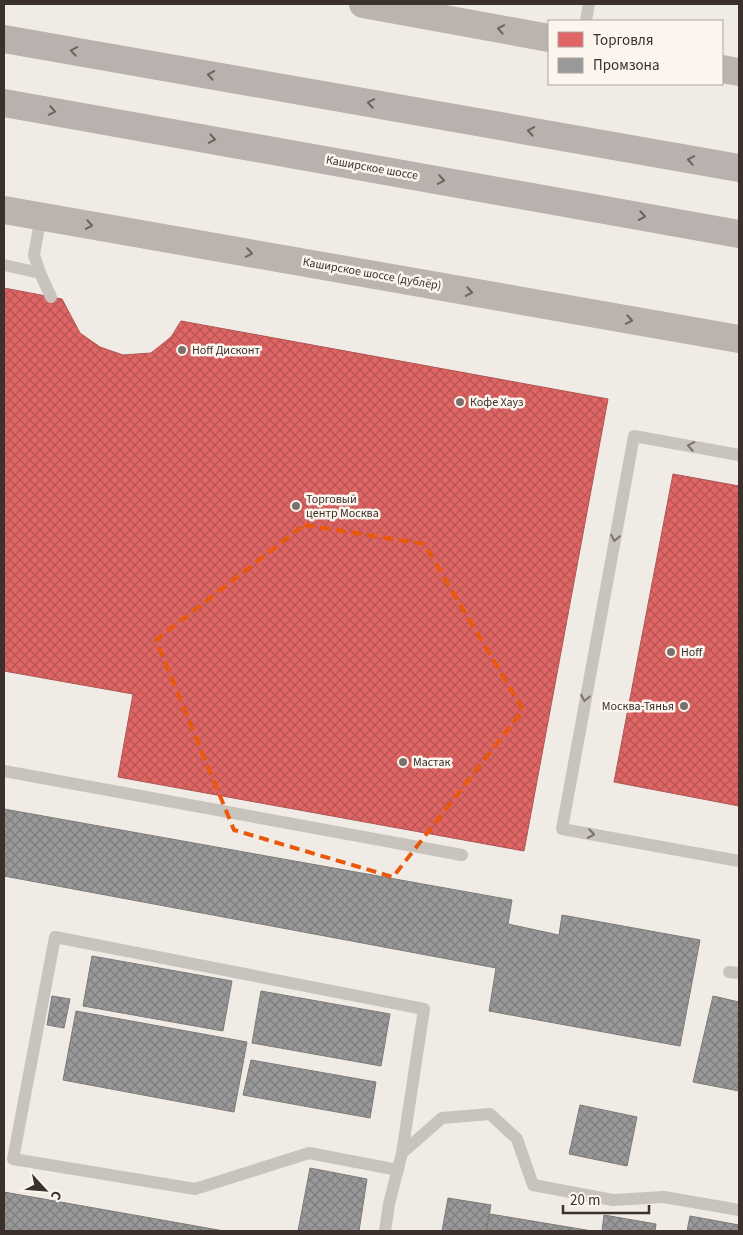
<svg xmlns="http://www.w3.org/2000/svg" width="743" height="1235" viewBox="0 0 743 1235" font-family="'Source Sans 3',sans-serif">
	<defs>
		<pattern id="shops-cross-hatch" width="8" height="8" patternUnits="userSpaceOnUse" patternTransform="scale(1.25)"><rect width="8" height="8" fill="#e06666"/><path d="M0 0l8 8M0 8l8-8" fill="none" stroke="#b75454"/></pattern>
		<pattern id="industry-cross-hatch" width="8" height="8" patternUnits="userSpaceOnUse" patternTransform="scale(1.25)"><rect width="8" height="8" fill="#999"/><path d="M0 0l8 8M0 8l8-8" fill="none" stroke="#7e7d7d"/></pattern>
	</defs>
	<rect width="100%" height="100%" fill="#f0ebe5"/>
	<g fill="url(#shops-cross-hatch)" stroke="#ae5654">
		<path d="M4,288L62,299L80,333L100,347L123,355L151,353L171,337L181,321L608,399L524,851L118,777L133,694L4,671Z"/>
		<path d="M673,474L739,486V806L614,782Z"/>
	</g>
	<g fill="url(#industry-cross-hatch)" stroke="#7d7a78">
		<path d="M4,809L512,900L508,924L559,935L562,915L700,940L680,1046L489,1011L496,968L4,876Z"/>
		<path d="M92,956L232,981L223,1031L83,1006Z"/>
		<path d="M261,991L390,1014L381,1066L252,1043Z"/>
		<path d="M52,996L70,999L64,1028L47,1025Z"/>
		<path d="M713,996L739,1002V1091L693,1082Z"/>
		<path d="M76,1011L247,1042L234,1112L63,1080Z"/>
		<path d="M251,1060L376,1082L370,1118L243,1095Z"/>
		<path d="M580,1105L637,1117L627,1166L569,1154Z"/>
		<path d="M310,1168L367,1179L359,1231H298Z"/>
		<path d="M4,1192L224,1231H4Z"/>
		<path d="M448,1198L491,1205L486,1231H442Z"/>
		<path d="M490,1214L592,1231H486Z"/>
		<path d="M604,1215L656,1224L655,1231H602Z"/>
		<path d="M690,1216L739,1225V1231H687Z"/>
	</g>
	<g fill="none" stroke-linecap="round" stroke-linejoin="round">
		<g stroke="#c9c3be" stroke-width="12">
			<path d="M586,21L589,4"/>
			<path d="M4,265L40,273L34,255L41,216"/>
			<path d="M40,273L51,297"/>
			<path d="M739,455L634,436L562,829L739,861"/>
			<path d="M4,771L462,855"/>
			<path d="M729,972L739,973"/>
			<path d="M398,1170L309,1153L195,1189L13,1159L55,937L424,1009L402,1153"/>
			<path d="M385,1231L389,1204L402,1153L442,1118L490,1114L517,1139L533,1185L613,1200L664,1197L739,1210"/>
		</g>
		<g stroke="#bab3ae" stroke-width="28">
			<path d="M363,4L549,38"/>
			<path d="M722,69L739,72"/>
			<path d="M4,210L739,339"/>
		</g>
		<g stroke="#b8b1ad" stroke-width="28">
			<path d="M4,39L739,168"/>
			<path d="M4,103L739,234"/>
		</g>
	</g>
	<defs><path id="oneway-chevron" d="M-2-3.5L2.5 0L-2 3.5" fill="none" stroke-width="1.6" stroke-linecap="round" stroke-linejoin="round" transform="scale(1.25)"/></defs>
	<g stroke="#6e645f">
		<use href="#oneway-chevron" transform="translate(501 29) rotate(-169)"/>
		<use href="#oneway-chevron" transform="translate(89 225) rotate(10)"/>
		<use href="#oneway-chevron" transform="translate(249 253) rotate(10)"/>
		<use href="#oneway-chevron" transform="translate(469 292) rotate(10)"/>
		<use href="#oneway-chevron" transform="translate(629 320) rotate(10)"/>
	</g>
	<g stroke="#6d645f">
		<use href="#oneway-chevron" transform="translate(74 51) rotate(-170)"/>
		<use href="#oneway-chevron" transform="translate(211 75) rotate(-170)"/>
		<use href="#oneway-chevron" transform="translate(371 103) rotate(-170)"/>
		<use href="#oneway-chevron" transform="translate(52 111) rotate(10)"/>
		<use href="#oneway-chevron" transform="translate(531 131) rotate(-170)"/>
		<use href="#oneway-chevron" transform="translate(212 139) rotate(10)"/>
		<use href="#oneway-chevron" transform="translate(691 160) rotate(-170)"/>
		<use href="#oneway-chevron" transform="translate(441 180) rotate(10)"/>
		<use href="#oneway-chevron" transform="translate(642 216) rotate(10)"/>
	</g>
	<g stroke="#7b726d">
		<use href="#oneway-chevron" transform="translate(691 446) rotate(-170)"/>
		<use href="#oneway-chevron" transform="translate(615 538) rotate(100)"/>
		<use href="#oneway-chevron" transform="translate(585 698) rotate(101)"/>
		<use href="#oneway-chevron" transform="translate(591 834) rotate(10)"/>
	</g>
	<path fill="none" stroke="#e8590c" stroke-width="4" stroke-dasharray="10 6" stroke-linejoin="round" d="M304,525L424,544L523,710L393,877L234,830L156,640Z"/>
	<g fill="#7a716c" stroke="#fbf5ee" stroke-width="2">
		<circle cx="182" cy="350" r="5"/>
		<circle cx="460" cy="402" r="5"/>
		<circle cx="296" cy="506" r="5"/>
		<circle cx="671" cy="652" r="5"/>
		<circle cx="684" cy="706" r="5"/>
		<circle cx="403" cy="762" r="5"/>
	</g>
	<g text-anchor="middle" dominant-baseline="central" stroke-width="5" stroke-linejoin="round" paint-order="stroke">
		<g font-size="12" fill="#3b302b" stroke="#fbf5ee">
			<text transform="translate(372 168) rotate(10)">Каширское шоссе</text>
			<text transform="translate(372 274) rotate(10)">Каширское шоссе (дублёр)</text>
		</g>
		<g font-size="12" fill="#3b302b" stroke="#fbf5ee" text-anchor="start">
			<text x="192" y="350">Hoff Дисконт</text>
			<text x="470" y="402">Кофе Хауз</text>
			<text x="306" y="499">Торговый<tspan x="306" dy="14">центр Москва</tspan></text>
			<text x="681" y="652">Hoff</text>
			<text x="674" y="706" text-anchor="end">Москва-Тянья</text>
			<text x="413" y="762">Мастак</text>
		</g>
	</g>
	<rect width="743" height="1235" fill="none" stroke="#3b302b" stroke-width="10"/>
	<rect x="548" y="20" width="175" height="65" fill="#fbf5ee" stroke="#aea6a0"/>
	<rect x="558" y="32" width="25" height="15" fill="#e06666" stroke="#aea6a0"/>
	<text x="593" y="45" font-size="15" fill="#3b302b">Торговля</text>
	<rect x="558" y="58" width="25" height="15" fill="#999999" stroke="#aea6a0"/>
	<text x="593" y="70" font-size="15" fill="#3b302b">Промзона</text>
	<g transform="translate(45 1190) rotate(116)" stroke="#fbf5ee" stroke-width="4" paint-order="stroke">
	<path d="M0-4L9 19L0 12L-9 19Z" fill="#3b302b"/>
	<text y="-8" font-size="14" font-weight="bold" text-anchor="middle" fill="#3b302b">С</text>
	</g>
	<path d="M563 1205v8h86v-8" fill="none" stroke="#3b302b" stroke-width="2.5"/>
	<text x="570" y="1205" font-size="15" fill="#3b302b" stroke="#fbf5ee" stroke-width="4" paint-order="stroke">20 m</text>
</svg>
